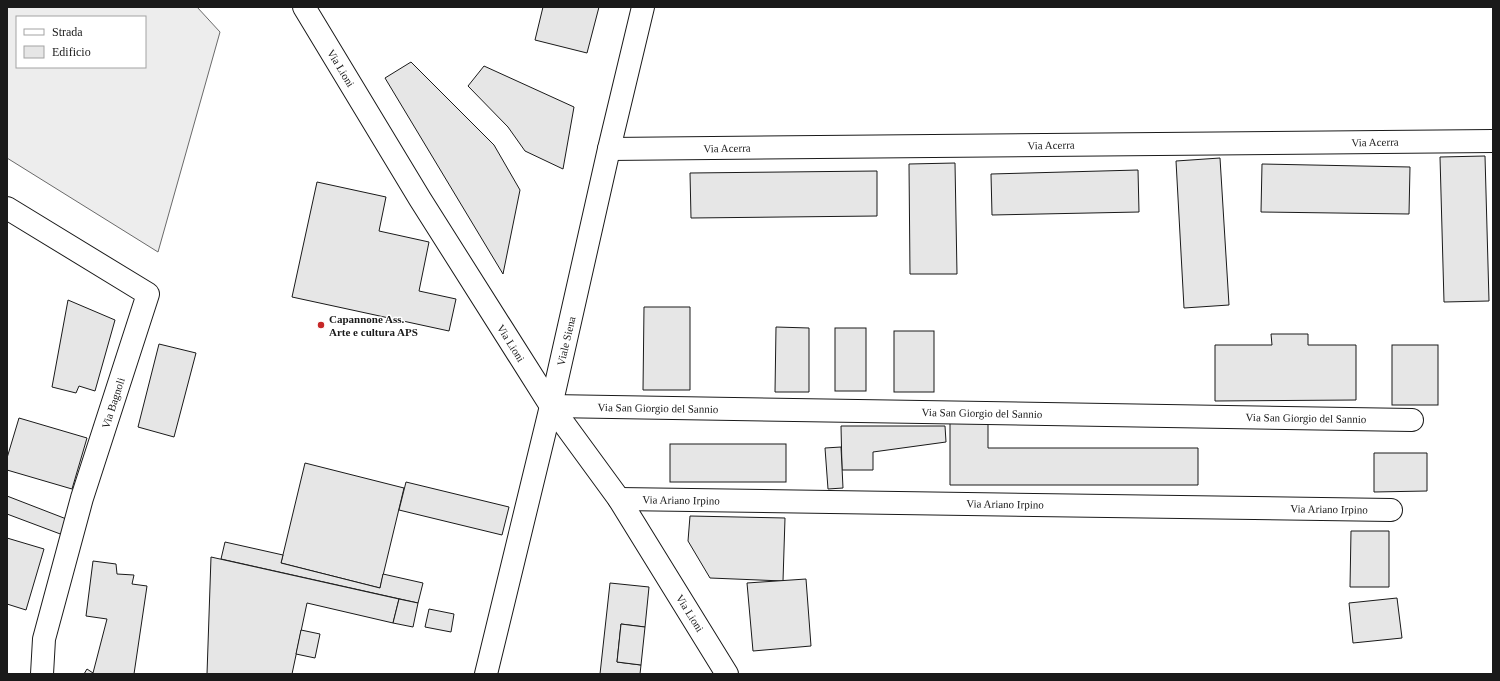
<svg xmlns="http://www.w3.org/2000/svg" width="1500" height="681" viewBox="0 0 1500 681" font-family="'Times New Roman',serif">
	<rect width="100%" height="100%" fill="#fff"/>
	<path fill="#ededed" stroke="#6a6a6a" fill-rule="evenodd" d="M7,7H197L220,32L158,252L7,158ZM17,17H145V67H17Z"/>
	<g fill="#e6e6e6" stroke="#1a1a1a">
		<path d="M543,7H599L587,53L535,40Z"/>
		<path d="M411,62L494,145L520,190L503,274L385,78Z"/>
		<path d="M484,66L574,107L563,169L525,151L508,127L468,86Z"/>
		<path d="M1485,156L1489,301L1444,302L1440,157Z"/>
		<path d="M1220,158L1229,305L1184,308L1176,161Z"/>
		<path d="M955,163L957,274H910L909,164Z"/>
		<path d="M1262,164L1410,167L1409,214L1261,212Z"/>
		<path d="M1138,170L1139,212L992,215L991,174Z"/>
		<path d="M877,171V216L691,218L690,173Z"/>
		<path d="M317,182L386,197L379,231L429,242L419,291L456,299L449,331L292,297Z"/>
		<path d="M68,300L115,320L95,391L79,386L76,393L52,387Z"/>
		<path d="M644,307H690V390H643Z"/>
		<path d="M776,327L809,328V392H775Z"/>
		<rect x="835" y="328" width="31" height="63"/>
		<rect x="894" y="331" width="40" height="61"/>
		<path d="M1271,334H1308V345H1356V400L1215,401V345H1272Z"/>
		<path d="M159,344L196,353L174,437L138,427Z"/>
		<rect x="1392" y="345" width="46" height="60"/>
		<path d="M19,418L87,438L72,489L7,470V458Z"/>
		<path d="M950,420H988V448H1198V485H950Z"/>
		<path d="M841,426H945L946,442L873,452V470H842Z"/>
		<rect x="670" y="444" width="116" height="38"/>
		<path d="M841,447L843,488L828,489L825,448Z"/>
		<path d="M1374,453H1427V491L1374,492Z"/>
		<path d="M305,463L404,488L380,588L281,563Z"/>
		<path d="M406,482L509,507L502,535L399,510Z"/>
		<path d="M7,496L69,520L63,535L7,514Z"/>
		<path d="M690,516L785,518L783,581L710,578L688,541Z"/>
		<path d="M1351,531H1389V587H1350Z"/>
		<path d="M7,538L44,549L26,610L7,604Z"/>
		<path d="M225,542L283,555L281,563L380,588L383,574L423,583L418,603L221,559Z"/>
		<path d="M211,557L399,599L393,623L307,603L292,674H207Z"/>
		<path d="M93,561L116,564L117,574L134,575L132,584L147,586L134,674H84L87,669L93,673L107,619L86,616Z"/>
		<path d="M806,579L811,646L753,651L747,583Z"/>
		<path d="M610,583L649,587L645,627L621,624L617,662L641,665L640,674H600Z"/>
		<path d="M1397,598L1402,638L1353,643L1349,603Z"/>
		<path d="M399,599L418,603L413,627L393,623Z"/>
		<path d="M429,609L454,614L451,632L425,627Z"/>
		<path d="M621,624L645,627L641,665L617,662Z"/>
		<path d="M301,630L320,634L315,658L296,654Z"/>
	</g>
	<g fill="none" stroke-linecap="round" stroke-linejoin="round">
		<g stroke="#1a1a1a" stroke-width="24">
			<g id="minor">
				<path d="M304,7L420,199L551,406L619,499L727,674"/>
				<path d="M609,149L1493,141"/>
				<path d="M7,208L148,294L82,498L44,639L42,674"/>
				<path d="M551,406L1412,420"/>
				<path d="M619,499L1391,510"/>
				<path d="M486,674L551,406L609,149L643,7"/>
			</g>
		</g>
		<use href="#minor" stroke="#fff" stroke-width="22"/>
	</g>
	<circle fill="#c62828" stroke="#fff" stroke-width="1.5" cx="321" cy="325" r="4"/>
	<g text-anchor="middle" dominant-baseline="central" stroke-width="3" stroke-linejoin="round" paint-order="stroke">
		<g font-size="11" fill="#1a1a1a" stroke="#fff">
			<text transform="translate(341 68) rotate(59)">Via Lioni</text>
			<text transform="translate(1375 142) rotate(-1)">Via Acerra</text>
			<text transform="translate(1051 145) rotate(-1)">Via Acerra</text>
			<text transform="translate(727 148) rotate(-1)">Via Acerra</text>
			<text transform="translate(566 341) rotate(-77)">Viale Siena</text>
			<text transform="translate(511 343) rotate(58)">Via Lioni</text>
			<text transform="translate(113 403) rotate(-72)">Via Bagnoli</text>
			<text transform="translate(658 408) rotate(1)">Via San Giorgio del Sannio</text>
			<text transform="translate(982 413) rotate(1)">Via San Giorgio del Sannio</text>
			<text transform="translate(1306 418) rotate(1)">Via San Giorgio del Sannio</text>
			<text transform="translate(681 500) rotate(1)">Via Ariano Irpino</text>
			<text transform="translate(1005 504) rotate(1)">Via Ariano Irpino</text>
			<text transform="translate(1329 509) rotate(1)">Via Ariano Irpino</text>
			<text transform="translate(690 613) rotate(58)">Via Lioni</text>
		</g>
		<g font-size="11" font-weight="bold" fill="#1a1a1a" stroke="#fff" text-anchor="start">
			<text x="329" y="319">Capannone Ass.<tspan x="329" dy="13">Arte e cultura APS</tspan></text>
		</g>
	</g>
	<rect width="1500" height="681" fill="none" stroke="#1a1a1a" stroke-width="16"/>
	<rect x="16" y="16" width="130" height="52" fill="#ffffff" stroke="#a3a3a3"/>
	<rect x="24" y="29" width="20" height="6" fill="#ffffff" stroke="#a3a3a3"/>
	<text x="52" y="36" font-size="12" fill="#1a1a1a">Strada</text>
	<rect x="24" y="46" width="20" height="12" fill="#e6e6e6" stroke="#a3a3a3"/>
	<text x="52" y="56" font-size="12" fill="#1a1a1a">Edificio</text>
</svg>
